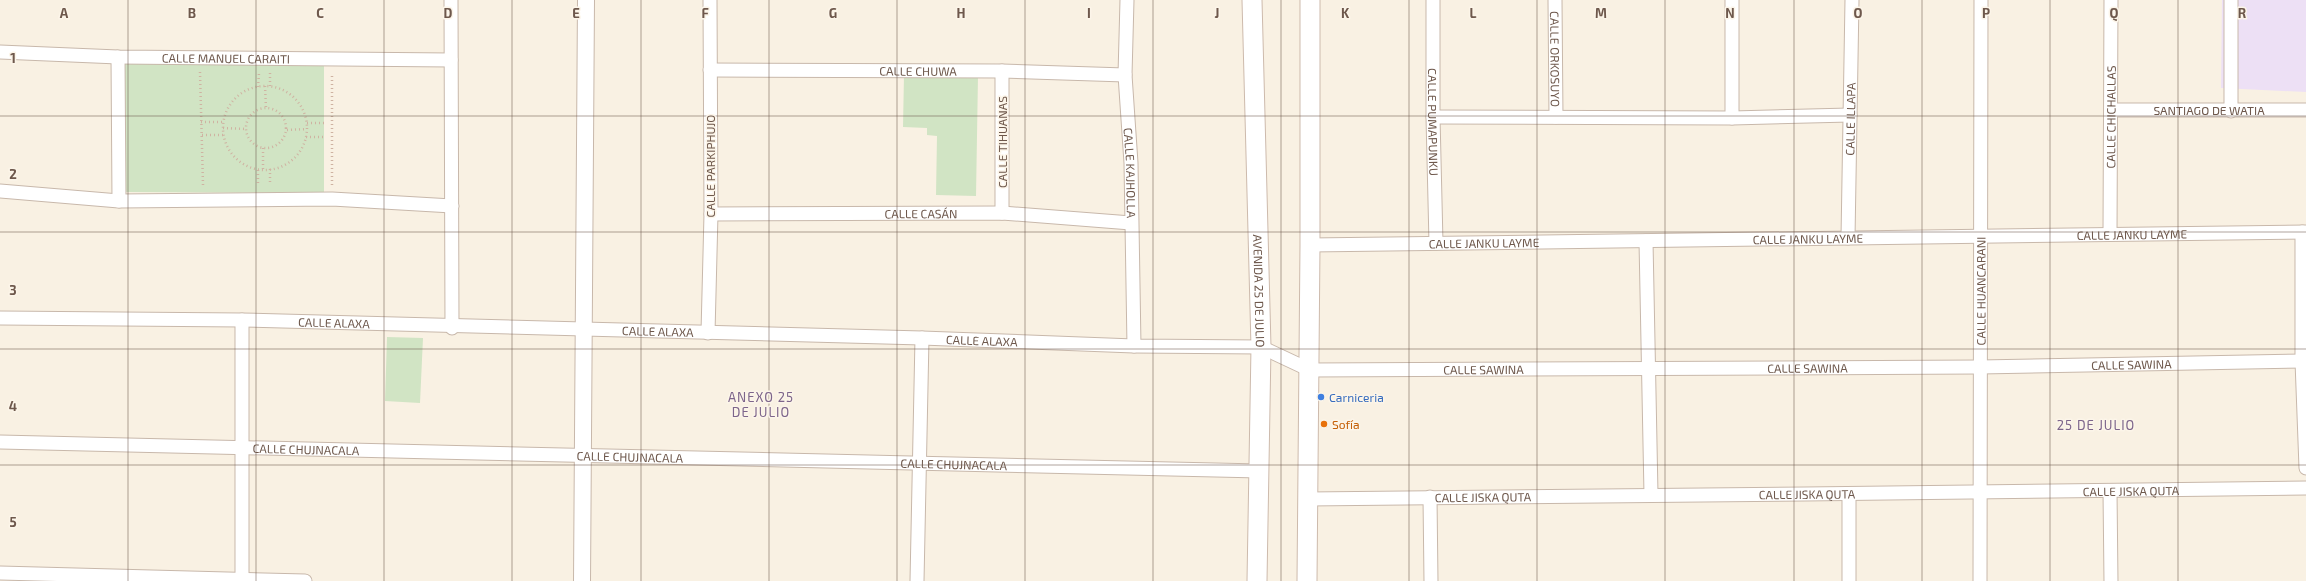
<svg xmlns="http://www.w3.org/2000/svg" width="2306" height="581" viewBox="0 0 2306 581" font-family="'Exo 2',sans-serif">
	<rect width="100%" height="100%" fill="#f9f1e3"/>
	<path fill="#ede0f5" d="M2222,0H2306V92L2221,88Z"/>
	<g fill="#d1e4c4">
		<path d="M125,63L324,64V193L125,192Z"/>
		<path d="M904,75L978,76L976,196L936,195L937,136L927,135V128L903,127Z"/>
		<path d="M387,337L423,338L420,403L385,401Z"/>
	</g>
	<g fill="none" stroke-linecap="round" stroke-linejoin="round">
		<g stroke="#c8b8ab" stroke-width="15">
			<g id="minor">
				<path d="M451,0L452,328"/>
				<path id="s1" d="M1127,0L1125,75L1131,163L1134,346"/>
				<path id="s2" d="M1433,0V117L1436,243"/>
				<path id="s3" d="M1555,0L1556,117"/>
				<path d="M1732,0V118"/>
				<path id="s4" d="M0,52L118,57L451,60"/>
				<path d="M118,57L119,201"/>
				<path id="s5" d="M710,70L1002,71L1125,75"/>
				<path d="M1002,71V213"/>
				<path id="s6" d="M2112,110H2306"/>
				<path d="M2231,111V0"/>
				<path d="M1433,117L1732,118L1850,115"/>
				<path d="M0,191L119,201L332,199L452,206"/>
				<path id="s7" d="M711,214L1002,213L1131,223"/>
				<path d="M2302,232V361L2306,468"/>
				<path id="s8" d="M2110,234L2111,0"/>
				<path id="s9" d="M1848,238L1852,0"/>
				<path d="M1646,241L1651,494"/>
				<path id="s10" d="M1310,245L2306,232"/>
				<path id="s11" d="M0,318L242,320L922,338L1134,346L1261,347L1310,370L1980,367L2306,361"/>
				<path d="M242,320V579"/>
				<path d="M708,333L711,214L710,0"/>
				<path id="s12" d="M0,442L1260,471"/>
				<path d="M2110,491L2111,581"/>
				<path d="M1849,495V581"/>
				<path d="M1430,497L1431,581"/>
				<path id="s13" d="M1308,499C1641,494 1973,494 2306,488"/>
				<path d="M0,573L305,581"/>
				<path d="M917,581L922,338"/>
				<path id="s14" d="M1980,581L1981,0"/>
			</g>
		</g>
		<g stroke="#c8b8ab" stroke-width="18">
			<path id="tertiary" d="M582,581L586,0"/>
		</g>
		<g stroke="#cdbaac" stroke-width="21">
			<g id="secondary">
				<path id="s15" d="M1252,0L1261,347L1257,581"/>
				<path d="M1307,581L1310,245V0"/>
			</g>
		</g>
		<g stroke="#cfb3a2" stroke-width="2.5" stroke-dasharray="1 3" stroke-linecap="butt">
			<path d="M200,72L203,185"/>
			<path d="M265,86L266,108"/>
			<path d="M270,86V73"/>
			<circle cx="265" cy="128" r="42"/>
			<path d="M258,87L259,73"/>
			<circle cx="266" cy="128" r="20"/>
			<path d="M201,122H224"/>
			<path d="M307,123H324"/>
			<path d="M223,128L246,129"/>
			<path d="M287,130L307,129"/>
			<path d="M202,135H224"/>
			<path d="M306,137H324"/>
			<path d="M263,148V170"/>
			<path d="M270,169V185"/>
			<path d="M258,170V185"/>
			<path d="M332,185V74"/>
		</g>
		<use href="#minor" stroke="#fff" stroke-width="13"/>
		<use href="#tertiary" stroke="#fff" stroke-width="16"/>
		<use href="#secondary" stroke="#fff" stroke-width="19"/>
	</g>
	<path fill="none" stroke="#6e584c" stroke-width="1" stroke-opacity="0.55" d="M128,0V581M256,0V581M384,0V581M512,0V581M641,0V581M769,0V581M897,0V581M1025,0V581M1153,0V581M1281,0V581M1409,0V581M1537,0V581M1665,0V581M1794,0V581M1922,0V581M2050,0V581M2178,0V581M0,116H2306M0,232H2306M0,349H2306M0,465H2306"/>
	<circle fill="#3f7fe0" stroke="#fcf5e9" stroke-width="1.5" cx="1321" cy="397" r="4"/>
	<circle fill="#e8710a" stroke="#fcf5e9" stroke-width="1.5" cx="1324" cy="424" r="4"/>
	<g text-anchor="middle" dominant-baseline="central" stroke-width="3" stroke-linejoin="round" paint-order="stroke">
		<g font-size="12" fill="#6e584c" stroke="#fcf5e9">
			<text stroke="none"><textPath href="#s4" startOffset="226">CALLE MANUEL CARAITI</textPath></text>
			<text stroke="none"><textPath href="#s3" startOffset="59">CALLE ORKOSUYO</textPath></text>
			<text stroke="none"><textPath href="#s5" startOffset="208">CALLE CHUWA</textPath></text>
			<text stroke="none"><textPath href="#s6" startOffset="97">SANTIAGO DE WATIA</textPath></text>
			<text stroke="none"><textPath href="#s8" startOffset="117">CALLE CHICHALLAS</textPath></text>
			<text stroke="none"><textPath href="#s9" startOffset="119">CALLE ILLAPA</textPath></text>
			<text stroke="none"><textPath href="#s2" startOffset="122">CALLE PUMAPUNKU</textPath></text>
			<text transform="translate(1002 142) rotate(-90)">CALLE TIHUANAS</text>
			<text transform="translate(710 166) rotate(-90)">CALLE PARKIPHUJO</text>
			<text stroke="none"><textPath href="#s1" startOffset="173">CALLE KAJHOLLA</textPath></text>
			<text stroke="none"><textPath href="#s7" startOffset="210">CALLE CASÁN</textPath></text>
			<text stroke="none"><textPath href="#s10" startOffset="822">CALLE JANKU LAYME</textPath></text>
			<text stroke="none"><textPath href="#s10" startOffset="498">CALLE JANKU LAYME</textPath></text>
			<text stroke="none"><textPath href="#s10" startOffset="174">CALLE JANKU LAYME</textPath></text>
			<text stroke="none"><textPath href="#s15" startOffset="291">AVENIDA 25 DE JULIO</textPath></text>
			<text stroke="none"><textPath href="#s14" startOffset="290">CALLE HUANCARANI</textPath></text>
			<text stroke="none"><textPath href="#s11" startOffset="334">CALLE ALAXA</textPath></text>
			<text stroke="none"><textPath href="#s11" startOffset="658">CALLE ALAXA</textPath></text>
			<text stroke="none"><textPath href="#s11" startOffset="982">CALLE ALAXA</textPath></text>
			<text stroke="none"><textPath href="#s11" startOffset="2137">CALLE SAWINA</textPath></text>
			<text stroke="none"><textPath href="#s11" startOffset="1813">CALLE SAWINA</textPath></text>
			<text stroke="none"><textPath href="#s11" startOffset="1489">CALLE SAWINA</textPath></text>
			<text stroke="none"><textPath href="#s12" startOffset="306">CALLE CHUJNACALA</textPath></text>
			<text stroke="none"><textPath href="#s12" startOffset="630">CALLE CHUJNACALA</textPath></text>
			<text stroke="none"><textPath href="#s12" startOffset="954">CALLE CHUJNACALA</textPath></text>
			<text stroke="none"><textPath href="#s13" startOffset="823">CALLE JISKA QUTA</textPath></text>
			<text stroke="none"><textPath href="#s13" startOffset="499">CALLE JISKA QUTA</textPath></text>
			<text stroke="none"><textPath href="#s13" startOffset="175">CALLE JISKA QUTA</textPath></text>
		</g>
		<g font-size="12" fill="#366cbe" stroke="#fcf5e9" text-anchor="start">
			<text x="1329" y="397">Carniceria</text>
		</g>
		<g font-size="12" fill="#c56008" stroke="#fcf5e9" text-anchor="start">
			<text x="1332" y="424">Sofía</text>
		</g>
		<g font-size="13" letter-spacing="1" fill="#7d658b" stroke="#fcf5e9">
			<text x="761" y="397">ANEXO 25<tspan x="761" dy="15">DE JULIO</tspan></text>
			<text x="2096" y="425">25 DE JULIO</text>
		</g>
	</g>
	<g font-size="13" text-anchor="middle" font-weight="bold" fill="#6e584c" stroke="#fcf5e9" stroke-width="3" stroke-linejoin="round" paint-order="stroke">
		<text x="64" y="18">A</text>
		<text x="192" y="18">B</text>
		<text x="320" y="18">C</text>
		<text x="448" y="18">D</text>
		<text x="576" y="18">E</text>
		<text x="705" y="18">F</text>
		<text x="833" y="18">G</text>
		<text x="961" y="18">H</text>
		<text x="1089" y="18">I</text>
		<text x="1217" y="18">J</text>
		<text x="1345" y="18">K</text>
		<text x="1473" y="18">L</text>
		<text x="1601" y="18">M</text>
		<text x="1730" y="18">N</text>
		<text x="1858" y="18">O</text>
		<text x="1986" y="18">P</text>
		<text x="2114" y="18">Q</text>
		<text x="2242" y="18">R</text>
		<text x="13" y="63">1</text>
		<text x="13" y="179">2</text>
		<text x="13" y="295">3</text>
		<text x="13" y="411">4</text>
		<text x="13" y="527">5</text>
	</g>
</svg>
